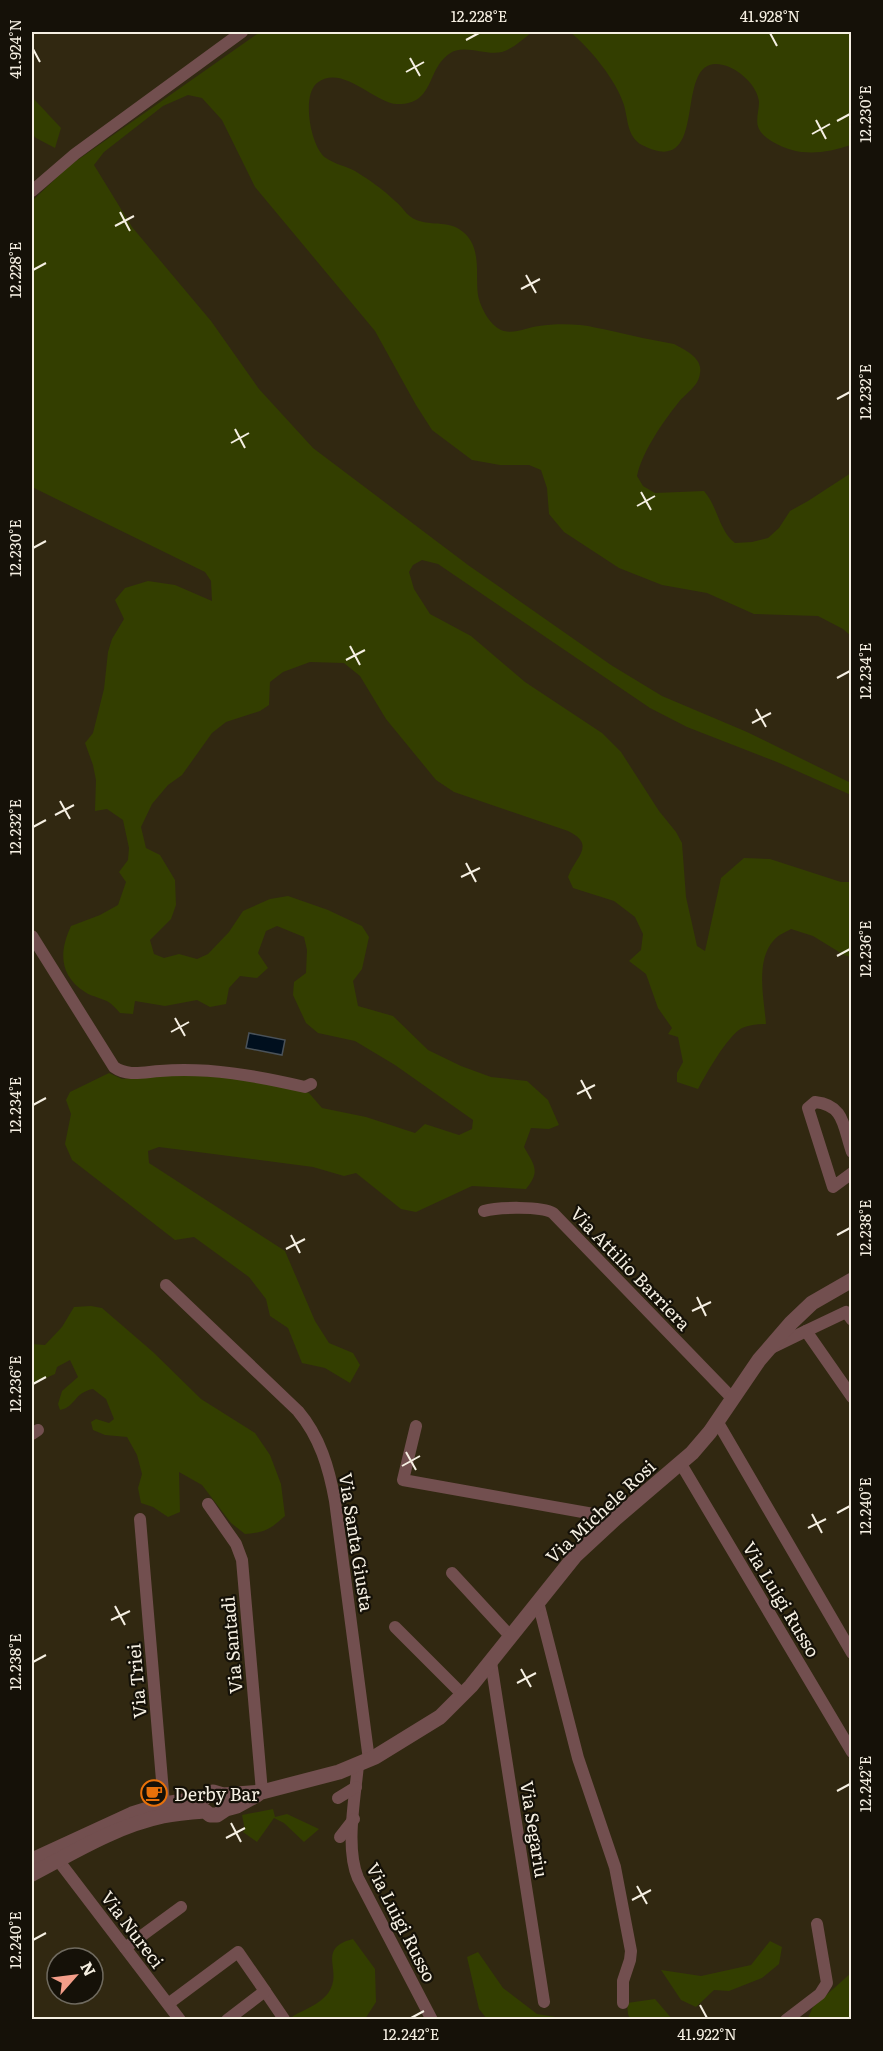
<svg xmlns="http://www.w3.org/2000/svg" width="883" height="2051" viewBox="0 0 883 2051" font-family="Literata,serif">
	<rect width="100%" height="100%" fill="#312811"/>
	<g fill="#333e00">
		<path d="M260,32H532C522,40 514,48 502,52C485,56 463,43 449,54C426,70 435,105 397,104C374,103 342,63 317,83C301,96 311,148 326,158C334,164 346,166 355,171C368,179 384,190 395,201C401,205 405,213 411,217C425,227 445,220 459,229C483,244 475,273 478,295C480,307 491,328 504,331C515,334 528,327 539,326C552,324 567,324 580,325C591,326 601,329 612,331C632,336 653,340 674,344C685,350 703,358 700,373C699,386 686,393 678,403C663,422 642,452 637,476L643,486L655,493L704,491C718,507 719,531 735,543L752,542L768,538L779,528L790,511L808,501L851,473V636L843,629L818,616L754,614L707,593L662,585L619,568L564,532L549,514L547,488L541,470L529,465H500L472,460L432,430L416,405L375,331L255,187L222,120L202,98L188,95L163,106L104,152L94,165L132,227L211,321L259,389L313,448L468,565L611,665L662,696L747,732L851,783V795L777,762L687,727L650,708L438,564L422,560L413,565L409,572L414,589L430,614L471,636L525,682L602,733L621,752L659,811L676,832L682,843L686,897L697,946L705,951L721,878L744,858L770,859L841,882H851V957L844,955L813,936L791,929C786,932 778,935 774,940C755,961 764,998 766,1024C758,1024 749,1025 742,1028C728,1035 706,1074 698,1089L677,1082V1073L683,1062L678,1037L668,1034L672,1028L658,1008L646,974L629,961L641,950L643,934L635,917L614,901L573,888L568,877C575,857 597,845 568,831L454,792L436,780L386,719L360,676L344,663L310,662L283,672L270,682L269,705L260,711L226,722L212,733L182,775L168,785L152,804L141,827L146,848L160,855L175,880L176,905L171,919L150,940L154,954L164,958L179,954L197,959L208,954L229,932L243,911L270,899L288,896L328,910L362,926L369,937L362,969L353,981L358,1006L393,1016L428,1050L461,1066L491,1077L527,1081L548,1100L559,1125L549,1129L531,1128L524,1147C534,1165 541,1171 526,1189L472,1186L416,1212L401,1209L356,1173L344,1176L313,1167L159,1147L148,1151L149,1163L285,1251L315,1321L329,1343L353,1353L360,1365L350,1383L325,1368L302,1363L288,1328L270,1316L266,1299L249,1277L194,1237L175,1240L72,1160L65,1144L71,1114L66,1100L70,1092L109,1073L122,1079L186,1072L287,1085L309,1093L322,1108L366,1117L415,1133L425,1124L459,1135L472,1129L473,1120L395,1065L355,1041L318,1033L306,1023L293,995L294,982L306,973L307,950L304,937L277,926L266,931L258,953L268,968L257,978L240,976L229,988L226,1004L210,1007L197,1000L165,1006L135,1001L133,1014L120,1013C117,1010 114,1006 110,1003C103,998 92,997 85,992C59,975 59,952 71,926L100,915L118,905L126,882L119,872L128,860L129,848L123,820L107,809L95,811L96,780L93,765L85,743L93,733L104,689L108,652L112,639L124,619L115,600L125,588L148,581L175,585L212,601L211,581L205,572L32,487V201L69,166Z"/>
		<path d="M570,32H846L852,38L851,145C824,154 798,157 773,142C768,139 762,135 759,129C755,121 759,111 759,102C758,86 738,68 723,65C669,52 714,182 642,145C627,137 628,119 624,105C616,80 590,48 570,32Z"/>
		<path d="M32,97L61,128L55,148L36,138L32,134Z"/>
		<path d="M91,1306L102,1308L153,1352L201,1399L255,1433L270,1455L281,1484L285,1516C269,1530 266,1532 245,1534L231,1523L202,1485L179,1472L180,1512L168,1517L153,1507L141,1503L138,1488L142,1474L137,1455L127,1437L105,1435L93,1430L91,1422L96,1419L109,1423L114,1419L106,1399L93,1389C73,1393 76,1407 60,1410L58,1404L62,1391L78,1377L70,1360L57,1367L55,1374L32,1384V1344L45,1345L62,1327L74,1307Z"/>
		<path d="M273,1809L275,1817L287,1814L319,1829L304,1842L284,1823L274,1818L257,1842L243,1832L245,1830L242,1815Z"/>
		<path d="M353,1939L375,1969L376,2002L365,2019H291L293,2016C306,2009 325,2002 331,1988C341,1969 317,1948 353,1939Z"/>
		<path d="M770,1941L782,1947L779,1964L762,1978L729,1991L714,1990L696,2007L681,2000L661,1970L701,1976L751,1965Z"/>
		<path d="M478,1952L503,1988L537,2014L568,2019H487L479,2009L467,1957Z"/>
		<path d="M851,1973V2019L807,2020L813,2007Z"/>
		<path d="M655,1999L672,2019H630L628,2014L627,2003Z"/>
	</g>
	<path fill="#000f1e" stroke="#4a5259" stroke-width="1.5" d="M249,1033L285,1040L282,1055L246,1048Z"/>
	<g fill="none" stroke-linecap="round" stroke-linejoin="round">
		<g stroke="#724f4f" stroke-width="12">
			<path d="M32,191L75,154L242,32"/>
			<path d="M32,936L114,1067C128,1077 144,1072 160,1071C209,1067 257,1076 305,1087L311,1084"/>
			<path d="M852,1152C843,1127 845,1105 815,1102L808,1108L833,1187L852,1173"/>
			<path d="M484,1211C497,1207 542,1206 553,1213L732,1398"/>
			<path d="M166,1285L298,1411C320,1437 329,1468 335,1501L369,1760"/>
			<path d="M806,1331L846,1312L852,1320"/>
			<path d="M771,1348L806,1331L852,1397"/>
			<path d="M717,1421L852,1653"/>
			<path d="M416,1426L403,1480L616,1518"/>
			<path d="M32,1434L38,1430"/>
			<path d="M681,1464L852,1752"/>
			<path d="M208,1504L236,1544L242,1560L262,1792"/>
			<path d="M140,1519L164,1804"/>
			<path d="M452,1573L511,1637"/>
			<path d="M538,1602L578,1758L615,1867L631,1951L630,1960L623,1981V2003"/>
			<path d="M395,1627L463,1695"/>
			<path d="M491,1662L544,2002"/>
			<path d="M358,1765C355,1798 345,1848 358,1878L432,2020"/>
			<path d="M338,1798L356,1787"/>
			<path d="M340,1837L354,1819"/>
			<path d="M58,1860L180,2020"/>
			<path d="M125,1948L181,1907"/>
			<path d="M265,1991L284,2019"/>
			<path d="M168,2004L238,1952L265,1991L227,2020"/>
			<path d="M786,2020L820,1994L827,1983L817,1924"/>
		</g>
		<g stroke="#724f4f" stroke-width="15">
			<path d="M32,1860L132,1814L164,1804L204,1798L213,1792L223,1795L262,1792L339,1772L375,1757L440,1717L471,1686L575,1556L616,1518L692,1453L710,1432L759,1360L791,1323L812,1303L852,1280"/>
			<path d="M32,1874C74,1852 116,1826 163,1816C177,1813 191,1812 205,1811L210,1815H217L226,1809L237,1806L257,1795"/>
		</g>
	</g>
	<path fill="none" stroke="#f5efe2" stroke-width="2" d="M770,33L777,46M466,40L479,33M33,49L40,62M410,58L420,76M406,72L424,62M816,120L826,139M837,121L850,114M812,134L830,124M120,212L130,231M115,226L134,216M33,270L46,263M526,275L536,293M521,289L540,279M837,399L850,392M235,429L245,448M231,443L249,433M641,492L651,510M637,506L655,496M33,548L46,541M350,646L360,665M346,660L365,650M837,678L850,671M756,709L766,727M752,723L771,713M60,801L70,819M55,815L74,805M33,827L46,820M466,863L476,882M461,877L480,868M837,956L850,949M175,1018L185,1036M171,1032L189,1022M581,1080L591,1099M577,1094L595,1085M33,1105L46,1098M291,1235L300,1253M837,1235L850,1228M286,1249L305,1239M697,1297L706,1316M692,1311L711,1302M33,1384L46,1377M406,1452L416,1470M402,1466L420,1456M837,1513L850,1506M812,1514L822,1533M808,1528L826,1519M115,1606L125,1625M111,1620L130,1611M33,1662L46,1655M521,1669L531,1687M517,1683L536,1673M837,1791L850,1784M231,1823L241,1842M226,1838L245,1828M637,1886L647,1904M632,1900L651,1890M33,1940L46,1933M700,2005L707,2018M411,2018L424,2011"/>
	<defs>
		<g id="cafe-ring" transform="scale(1.35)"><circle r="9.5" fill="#151108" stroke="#e8710a" stroke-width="1.5"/><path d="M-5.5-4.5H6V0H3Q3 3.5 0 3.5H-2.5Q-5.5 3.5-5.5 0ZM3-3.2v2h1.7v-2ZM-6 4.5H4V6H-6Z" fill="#e8710a"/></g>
	</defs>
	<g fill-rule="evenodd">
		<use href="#cafe-ring" x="154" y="1793"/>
	</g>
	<g text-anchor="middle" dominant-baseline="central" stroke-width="4.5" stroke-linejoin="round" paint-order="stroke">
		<g font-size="18" fill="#f5efe2" stroke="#151108">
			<text transform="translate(631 1268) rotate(46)">Via Attilio Barriera</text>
			<text transform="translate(600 1511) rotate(-43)">Via Michele Rosi</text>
			<text transform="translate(357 1542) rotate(81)">Via Santa Giusta</text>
			<text transform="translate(782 1599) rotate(59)">Via Luigi Russo</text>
			<text transform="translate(231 1645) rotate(-95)">Via Santadi</text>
			<text transform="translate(136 1681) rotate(-95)">Via Triei</text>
			<text transform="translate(535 1829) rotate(81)">Via Segariu</text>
			<text transform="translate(402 1922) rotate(63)">Via Luigi Russo</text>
			<text transform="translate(133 1929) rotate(53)">Via Nureci</text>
		</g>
		<g font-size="18" fill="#f5efe2" stroke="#151108" text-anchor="start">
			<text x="174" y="1793">Derby Bar</text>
		</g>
	</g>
	<rect width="883" height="2051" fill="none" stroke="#151108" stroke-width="66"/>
	<g transform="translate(75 1976) rotate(62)"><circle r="28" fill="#151108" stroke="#6f6a5f" stroke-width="1.5"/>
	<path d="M0-4.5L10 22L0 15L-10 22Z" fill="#f49e89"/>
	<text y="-9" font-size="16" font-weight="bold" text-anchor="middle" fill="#f5efe2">N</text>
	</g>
	<rect x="33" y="33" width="817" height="1985" fill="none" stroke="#f5efe2" stroke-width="2"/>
	<g font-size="15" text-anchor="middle" fill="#f5efe2">
		<text x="479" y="22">12.228°E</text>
		<text x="770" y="22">41.928°N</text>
		<text transform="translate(16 49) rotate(-90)" y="5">41.924°N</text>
		<text transform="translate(866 114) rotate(-90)" y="5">12.230°E</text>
		<text transform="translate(16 270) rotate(-90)" y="5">12.228°E</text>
		<text transform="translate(866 392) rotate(-90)" y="5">12.232°E</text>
		<text transform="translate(16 548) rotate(-90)" y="5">12.230°E</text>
		<text transform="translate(866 671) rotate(-90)" y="5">12.234°E</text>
		<text transform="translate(16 827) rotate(-90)" y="5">12.232°E</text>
		<text transform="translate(866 949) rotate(-90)" y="5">12.236°E</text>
		<text transform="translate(16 1105) rotate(-90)" y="5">12.234°E</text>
		<text transform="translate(866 1228) rotate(-90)" y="5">12.238°E</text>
		<text transform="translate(16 1384) rotate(-90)" y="5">12.236°E</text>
		<text transform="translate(866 1506) rotate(-90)" y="5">12.240°E</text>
		<text transform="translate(16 1662) rotate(-90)" y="5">12.238°E</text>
		<text transform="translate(866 1784) rotate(-90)" y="5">12.242°E</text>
		<text transform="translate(16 1940) rotate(-90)" y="5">12.240°E</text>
		<text x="411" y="2040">12.242°E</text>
		<text x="707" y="2040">41.922°N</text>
	</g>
</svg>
